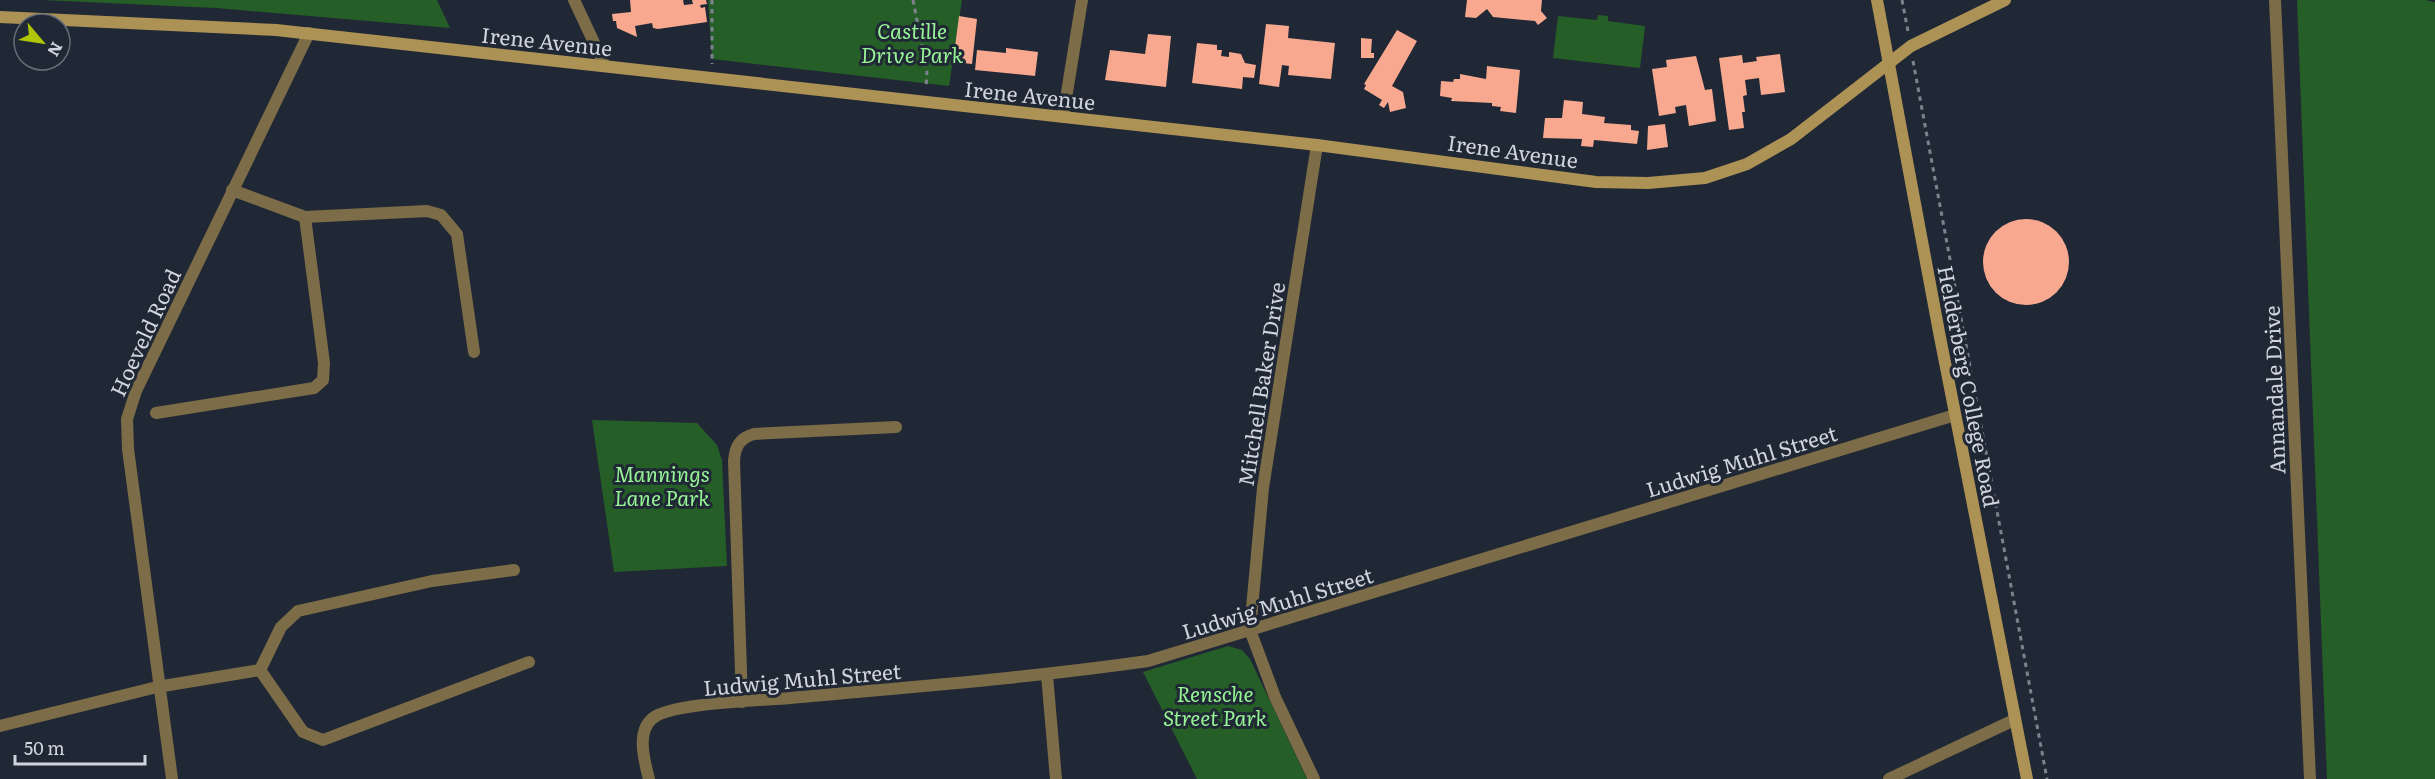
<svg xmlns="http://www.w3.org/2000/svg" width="2435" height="779" viewBox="0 0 2435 779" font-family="Literata,serif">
	<rect width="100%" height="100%" fill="#202835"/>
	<g fill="#255e26">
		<path d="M42,0H437L450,28L216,8Z"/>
		<path d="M708,0H962L949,86L712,59Z"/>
		<path d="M2297,0H2425L2435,2V779H2327Z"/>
		<path d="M1598,15L1608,16V21L1645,26L1640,68L1553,58L1558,16L1597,20Z"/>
		<path d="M592,420L697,423L717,445L722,460L727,566L614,572Z"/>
		<path d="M1228,646L1242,650L1250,659L1307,779H1197L1143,672Z"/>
	</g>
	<g fill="#f7a88f">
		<path d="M630,0H683L684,5L693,4L692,0H706L707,4L700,5L701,8L705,7L707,22L658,29L653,28L652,23L635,26L637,37L617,28L616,21H613L612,14L631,12Z"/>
		<path d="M1467,0H1542L1541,11L1547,18L1538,25L1535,21L1493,17L1487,9L1476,18L1465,17Z"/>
		<path d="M959,16L977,19L972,64L953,62Z"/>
		<path d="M1266,24L1289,26L1288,38L1335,43L1331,79L1288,75L1289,66L1282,65L1279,87L1259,84Z"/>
		<path d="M1397,30L1417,41L1392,86L1403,92L1406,108L1390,112L1388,102L1384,108L1379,105L1382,100L1364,89L1366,85L1364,84Z"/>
		<path d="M1148,34L1171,36L1166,87L1105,80L1110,50L1145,54Z"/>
		<path d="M1361,38L1372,39L1371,53H1374V58H1361Z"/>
		<path d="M1197,43L1217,45V50H1222L1221,56L1229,57V52L1241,54L1245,63L1256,65L1254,78L1243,77L1242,89L1192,83Z"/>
		<path d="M1006,48L1038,52L1035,76L975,70L977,50L1006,53Z"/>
		<path d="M1780,54L1785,92L1761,95L1759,78L1745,80L1747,95L1743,96L1745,112H1742L1744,128L1729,130L1719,58L1742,55L1743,63L1757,61L1756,57Z"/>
		<path d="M1696,56L1705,90L1712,89L1716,121L1689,126L1686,105L1675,107L1676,113L1659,116L1652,69L1667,67L1666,60Z"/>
		<path d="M1487,66L1520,70L1516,113L1500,111L1501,107L1492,106V103L1451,101L1452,98L1440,96L1441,81L1453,82L1454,79H1460V74L1486,79Z"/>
		<path d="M1564,100L1583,102L1582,114L1605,117L1604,123L1631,125V130L1639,131L1637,144L1594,140L1593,147L1581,146L1582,139L1543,138L1545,118H1562Z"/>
		<path d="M1665,124L1668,147L1647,150L1648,126Z"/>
		<circle cx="2026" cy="262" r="43"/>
	</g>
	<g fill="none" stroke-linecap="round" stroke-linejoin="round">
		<g stroke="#7d838e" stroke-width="3" stroke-dasharray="4.5 4.5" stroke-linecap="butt">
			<path d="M712,0V64"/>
			<path d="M913,0L927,72L926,87"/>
			<path d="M1902,0L1908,31"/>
			<path d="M1913,61L2047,779"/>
		</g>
		<g stroke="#7c6c47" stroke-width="12">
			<path d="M574,0L605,66"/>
			<path d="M2275,0L2310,779"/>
			<path d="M1063,117L1082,0"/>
			<path d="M232,190L305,217L427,211L441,215L457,234L474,352"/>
			<path d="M156,413L314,388L323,380L324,363L305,217"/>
			<path d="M260,670L303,732L323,740L529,662"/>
			<path d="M260,670L281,627L298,611L432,581L514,570"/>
			<path d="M1047,675L1056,779"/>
			<path d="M742,702L734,461C735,446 740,438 754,434L896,427"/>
			<path d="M0,726L157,687L260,670"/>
			<path d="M172,779L128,449L127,419L136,391L309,33"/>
			<path d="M649,779C644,760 635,728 656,716C678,703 763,700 791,698C910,687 1029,678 1148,661L1955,415"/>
			<path d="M1314,779L1275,697L1250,630L1263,488L1317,145"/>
			<path d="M1889,779L2014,720"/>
		</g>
		<g stroke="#ad9256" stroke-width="12">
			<path d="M1877,0L1939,332L2027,779"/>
			<path d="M0,17L276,30L1317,145L1596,182L1648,183L1705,178L1747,164L1791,139L1911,46L2005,0"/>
		</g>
	</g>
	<g text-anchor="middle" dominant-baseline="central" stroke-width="6" stroke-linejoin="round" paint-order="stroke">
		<g font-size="21" font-style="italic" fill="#97f596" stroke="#202835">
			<text x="912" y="29">Castille<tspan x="912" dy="24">Drive Park</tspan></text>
			<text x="662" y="472">Mannings<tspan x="662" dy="24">Lane Park</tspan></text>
			<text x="1215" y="692">Rensche<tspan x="1215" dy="24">Street Park</tspan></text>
		</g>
		<g font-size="21" fill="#cfd4dd" stroke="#202835">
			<text transform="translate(547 40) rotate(6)">Irene Avenue</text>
			<text transform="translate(1030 94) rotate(6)">Irene Avenue</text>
			<text transform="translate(1513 150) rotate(8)">Irene Avenue</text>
			<text transform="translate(144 332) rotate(-65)">Hoeveld Road</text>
			<text transform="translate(1260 384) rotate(-81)">Mitchell Baker Drive</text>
			<text transform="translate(1970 386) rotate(79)">Helderberg College Road</text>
			<text transform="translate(2273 390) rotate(-92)">Annandale Drive</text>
			<text transform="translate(1741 460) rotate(-17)">Ludwig Muhl Street</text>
			<text transform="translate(1277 602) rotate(-17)">Ludwig Muhl Street</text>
			<text transform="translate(802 678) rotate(-5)">Ludwig Muhl Street</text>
		</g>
	</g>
	<g transform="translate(42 42) rotate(119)"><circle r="28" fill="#202835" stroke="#666d78" stroke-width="1.5"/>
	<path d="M0-4.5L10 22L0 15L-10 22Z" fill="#afc505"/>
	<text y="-9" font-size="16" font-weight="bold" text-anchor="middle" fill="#cfd4dd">N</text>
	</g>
	<path d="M15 755v9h130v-9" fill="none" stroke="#cfd4dd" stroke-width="3"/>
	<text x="24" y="755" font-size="18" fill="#cfd4dd" stroke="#202835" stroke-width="4.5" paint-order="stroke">50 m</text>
</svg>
